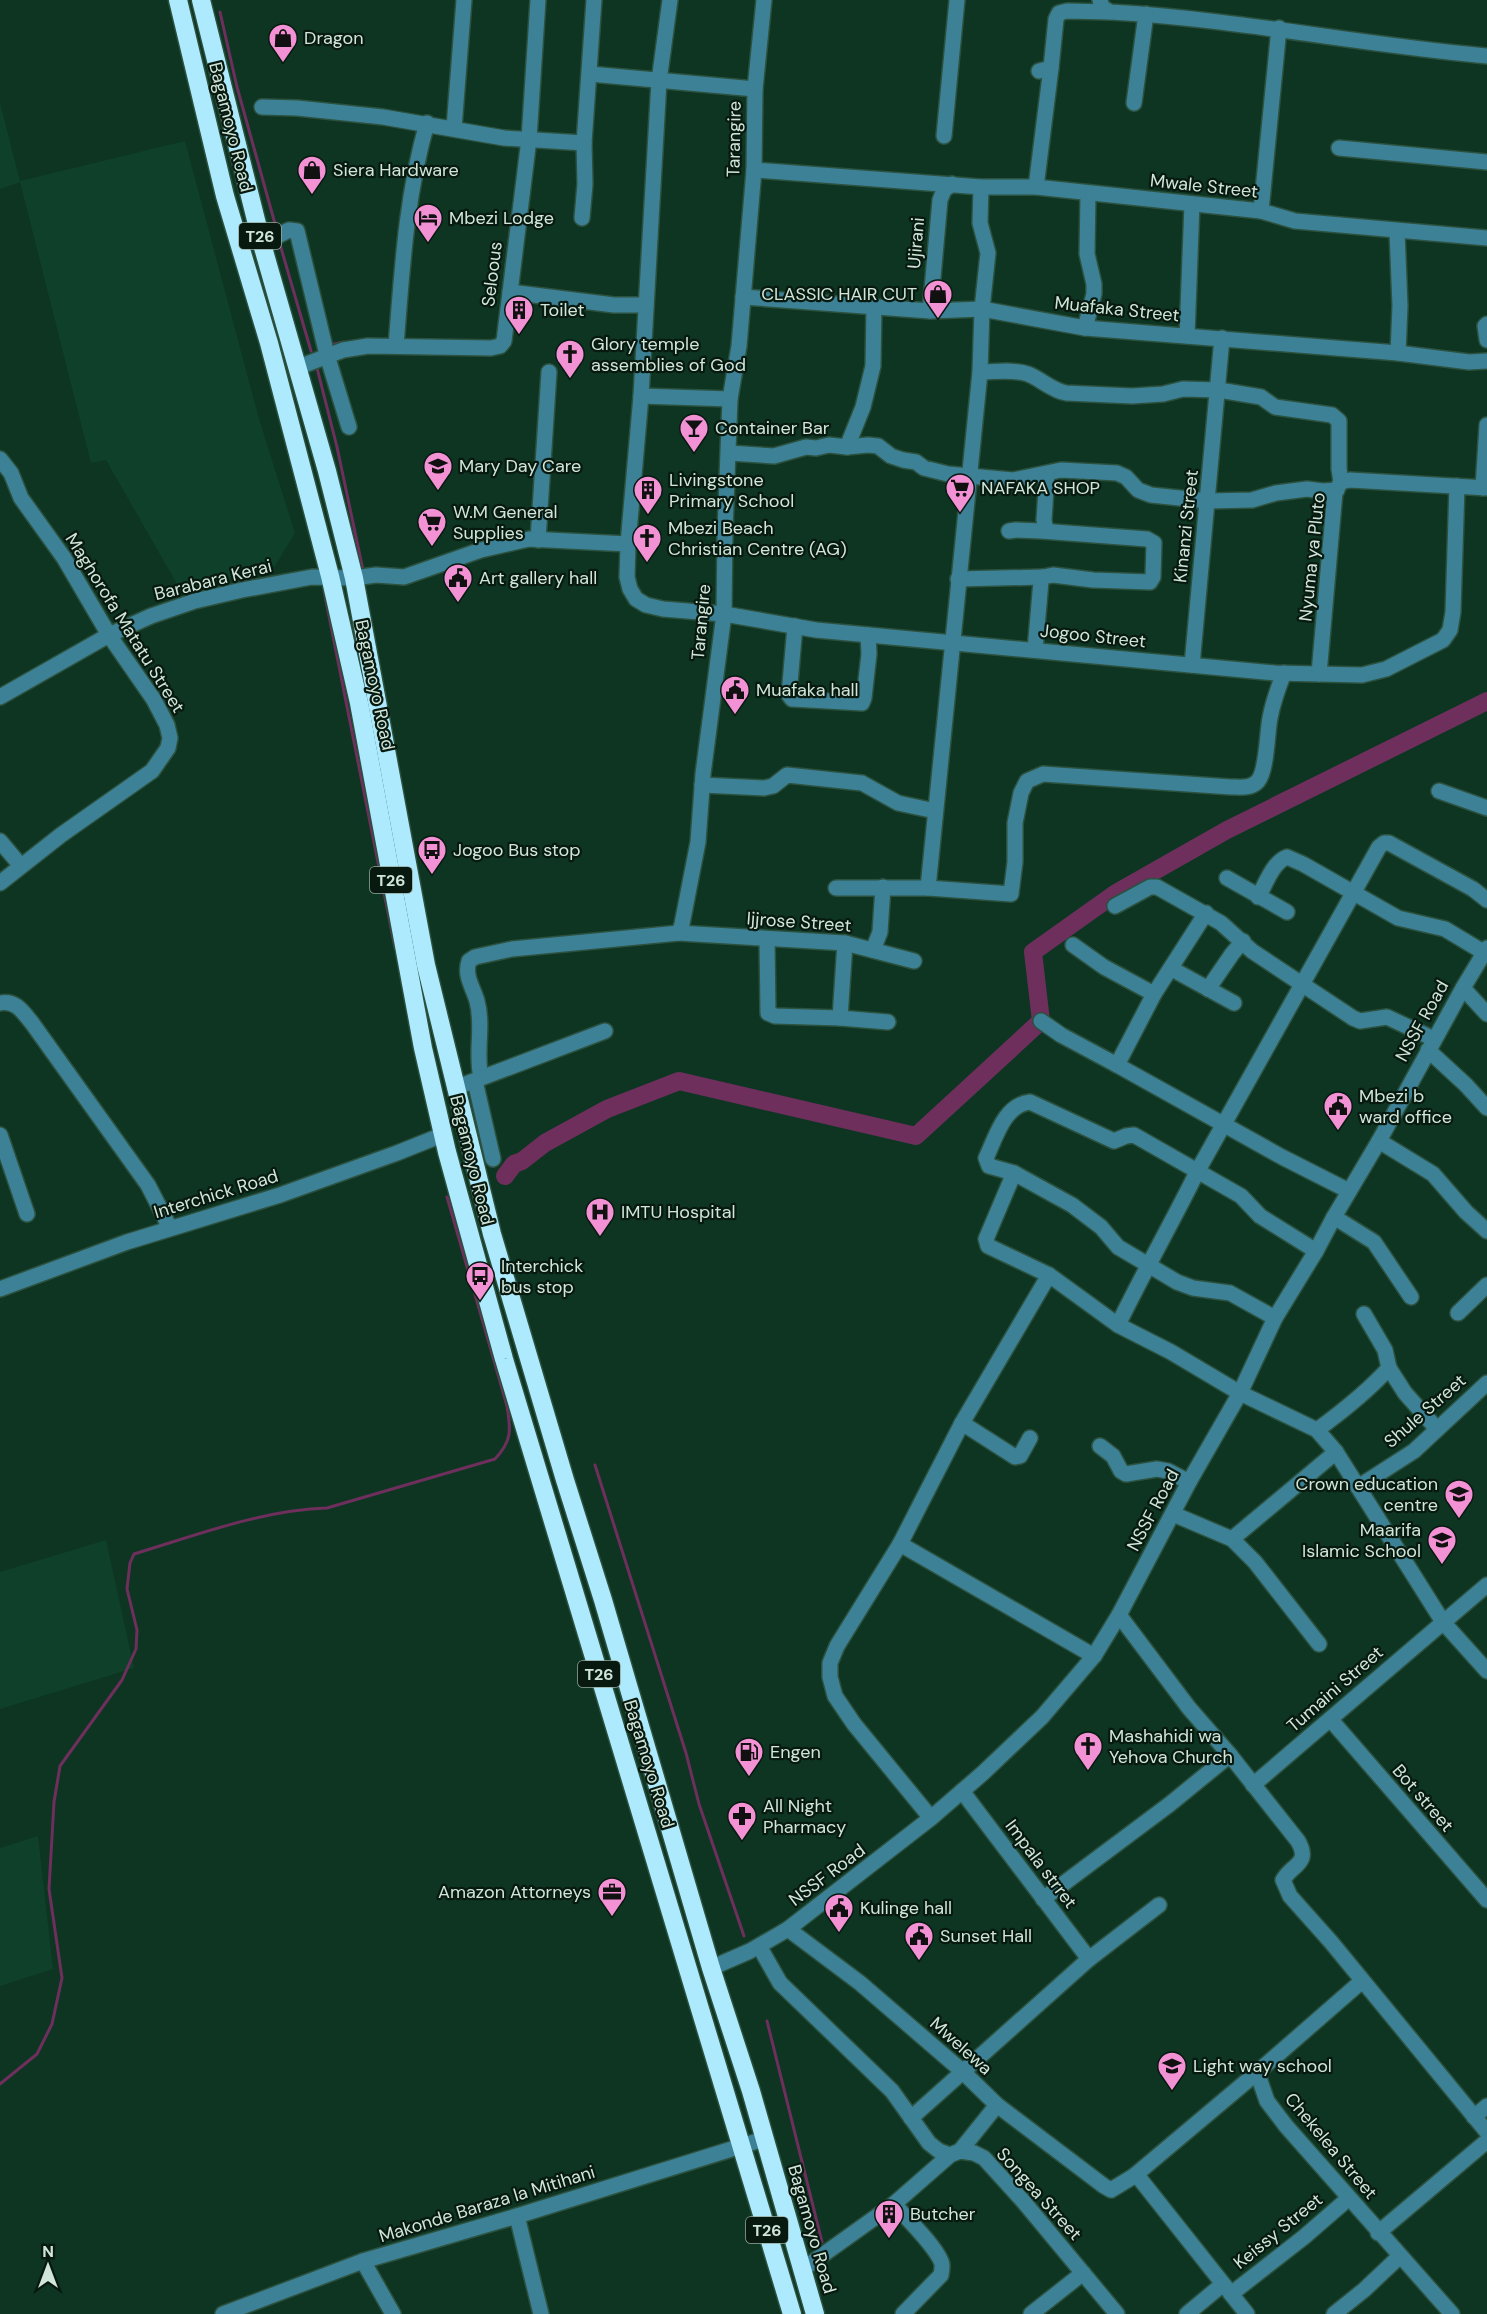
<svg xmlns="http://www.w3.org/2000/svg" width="1487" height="2314" viewBox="0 0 1487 2314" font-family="'DM Sans',sans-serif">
	<rect width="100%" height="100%" fill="#0d3522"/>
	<g fill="#0e402a">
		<path d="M0,103L20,181L185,141L259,419L295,533L275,566L181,591L106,460L91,463L20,182L0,189Z"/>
		<path d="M106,1540L134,1668L0,1709V1572Z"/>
		<path d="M38,1836L53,1969L0,1986V1848Z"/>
	</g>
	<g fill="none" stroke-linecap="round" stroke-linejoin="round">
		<g stroke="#6e2f5d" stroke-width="3">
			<path d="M220,12L237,87L277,231"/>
			<path d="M279,241L311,351"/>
			<path d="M504,283L512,215"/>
			<path d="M334,344L344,342"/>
			<path d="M317,368L337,447L363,570"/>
			<path d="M324,591L395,948"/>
			<path d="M595,1465L686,1753L699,1804L744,1936"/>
			<path d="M767,2021L822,2242"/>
			<path d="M0,2084L37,2054L52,2024L62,1978L49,1889L54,1802L60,1766L122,1680L136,1649L137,1630L127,1589L130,1563L134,1554C197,1535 262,1510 327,1508L495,1459C512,1441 511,1430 507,1406L447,1197"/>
		</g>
		<path stroke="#6e2f5d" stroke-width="18" d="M505,1176L514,1164L522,1161L545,1143L607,1109L679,1081L916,1136L1041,1021L1033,952L1116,893L1227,830L1487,701"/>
		<g stroke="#2c513f" stroke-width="18">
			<g id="minor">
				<path d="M670,0L659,81L641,396L628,544L627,577L630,589L636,599L646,605L663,609L724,614L816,630L1275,673L1319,674L1362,675L1386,669L1443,640L1450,630L1453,612L1457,486"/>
				<path d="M1100,0L1102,7L1110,12C1237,19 1361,45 1487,56"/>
				<path d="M1039,71L1051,68L1056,19L1059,13L1067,11L1110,12"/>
				<path d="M590,74L755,89"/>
				<path d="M1134,103L1146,14"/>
				<path d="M262,107L297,108L383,117L504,138L584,143"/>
				<path d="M454,128L464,0"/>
				<path d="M944,136L957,0"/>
				<path d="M1339,148L1487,162"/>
				<path d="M754,170L981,187H1036L1261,211L1295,221L1487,238"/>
				<path d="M1036,187L1051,68"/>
				<path d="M1261,211L1279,28"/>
				<path d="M582,218L585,184L584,143L594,0"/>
				<path d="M1397,231L1400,306L1398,353"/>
				<path d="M262,244L289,230L297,231L327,355L349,427"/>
				<path d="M510,292L614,305H646"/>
				<path d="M743,297L930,311L982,309L1085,328L1398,353L1469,362L1487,361"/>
				<path d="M930,311L940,200L944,190L952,184"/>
				<path d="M1487,324L1485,326L1487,340"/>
				<path d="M1085,328L1094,294V284L1087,254L1088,194"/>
				<path d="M1187,336L1192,204"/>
				<path d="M396,346C402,271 406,196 427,123"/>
				<path d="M299,367L343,350L368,346L491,348L500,346L504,341L529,139L538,0"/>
				<path d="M980,372C995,372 1014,369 1028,374C1041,379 1051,390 1066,393L1132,396L1163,394L1183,389L1219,390L1261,397L1275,407L1332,415L1339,421V469L1341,482"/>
				<path d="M641,396L730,399"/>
				<path d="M847,447L863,407L873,366L874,306"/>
				<path d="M729,453L774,456L806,447L816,448L829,445L847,447L868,445L878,446L891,456L903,460L916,462L924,468L948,474L1013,480L1061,470L1117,473L1126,477L1138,490L1151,495L1208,501L1252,500L1276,493L1307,489L1323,491L1337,490"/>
				<path d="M0,459L11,473L21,498L64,558L109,635L154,700L167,725L170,738L168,748L152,771L61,835L0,883"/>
				<path d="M1483,488L1487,425"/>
				<path d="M1009,531L1016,530L1041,531L1147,539L1154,543L1153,577L1150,582L1093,580L1053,575L1043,577L1041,581L1035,650"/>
				<path d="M1046,531L1044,520L1047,474"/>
				<path d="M538,540L549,372"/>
				<path d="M958,579L1043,577"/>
				<path d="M795,626L789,695L792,699L862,703L864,698L869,654L868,635"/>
				<path d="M1192,665L1222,338"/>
				<path d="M1319,674L1335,492L1341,482L1350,480L1487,488"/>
				<path d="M0,697L109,635L151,616L195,601L242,590L312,577L354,578L376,575L404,577L481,550L529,539L628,544"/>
				<path d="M702,785L764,788L773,786L787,775L862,783L898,803L935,811"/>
				<path d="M1439,791L1487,808"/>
				<path d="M0,841L21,866"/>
				<path d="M1227,878L1287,912"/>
				<path d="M836,888H928L1011,894L1015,862V823L1021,793L1027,781L1043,774L1231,787C1240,787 1251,789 1258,781C1267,770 1267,733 1270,718C1273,702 1278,688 1284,673"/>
				<path d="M928,888L980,372L982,309L988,253L980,223L981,187"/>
				<path d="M1258,897C1266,884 1272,863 1287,857L1303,864L1398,918L1445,929L1485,953"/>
				<path d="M1115,906L1150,887H1157L1221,923L1252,951L1353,1018L1360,1021L1387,1017L1434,1039"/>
				<path d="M1206,913L1154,994L1117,1065L1282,1157L1349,1191"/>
				<path d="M679,933L845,943L914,961"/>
				<path d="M767,939L768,1013L775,1016L840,1018L888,1022"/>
				<path d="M1073,945L1104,967L1154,994"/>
				<path d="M873,950L880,932L883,887"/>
				<path d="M1172,969L1234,1003"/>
				<path d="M1463,988L1487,1014"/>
				<path d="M1208,989L1232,954L1243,941"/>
				<path d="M0,1003C16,1000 23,1012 32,1023L148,1185L170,1228"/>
				<path d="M840,1018L845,943"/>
				<path d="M1041,1021L1061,1035L1117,1065"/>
				<path d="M1428,1050L1466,1085L1487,1108"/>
				<path d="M481,1077C475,1053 484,1027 477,1001C473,987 464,976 469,961L475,957L512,949L679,933L682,924L698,842L703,774L724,614L725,531L730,399L739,346L754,170L755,89L764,0"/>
				<path d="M475,1081L493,1159"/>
				<path d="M455,1088L605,1031"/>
				<path d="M0,1135L27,1214"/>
				<path d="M1379,1141L1433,1174L1466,1212L1487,1231"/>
				<path d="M1014,1173L986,1239L988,1246L1049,1275L1118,1325L1171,1352L1240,1393L1317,1430L1336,1452L1443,1622L1487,1671"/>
				<path d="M1334,1217L1374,1242L1411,1297"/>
				<path d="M0,1289L127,1242L280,1195L397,1153L442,1135"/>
				<path d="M1458,1313L1487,1285"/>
				<path d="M1275,1318L1230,1293L1193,1288L1177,1282L1118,1247L1101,1227L1072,1205L1014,1173L989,1166L986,1158C996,1137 1004,1105 1030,1102L1114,1141L1126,1136L1134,1135L1241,1196L1260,1216L1316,1251"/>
				<path d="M1118,1325C1143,1273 1172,1223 1197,1172L1379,847L1384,843H1389L1473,889L1487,900"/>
				<path d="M1389,1368L1405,1393L1437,1429"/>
				<path d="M962,1423L1015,1457L1020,1456L1030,1438"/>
				<path d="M1317,1430C1343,1411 1367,1392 1389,1368L1385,1350L1364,1314"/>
				<path d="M1100,1446L1113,1456L1121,1471L1126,1474L1157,1469L1168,1471L1189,1482"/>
				<path d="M1358,1487L1414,1451L1487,1383"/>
				<path d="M1173,1514L1232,1539L1255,1562L1319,1644"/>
				<path d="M1232,1539L1336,1452"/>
				<path d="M900,1544L1094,1656"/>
				<path d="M1119,1615L1189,1708L1230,1755L1298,1841C1311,1864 1292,1864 1283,1880L1290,1896L1331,1942L1487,2132"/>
				<path d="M1331,1720L1487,1900"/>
				<path d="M1253,1785L1487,1585"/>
				<path d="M962,1791L1089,1959"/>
				<path d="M931,1818L854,1724L835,1696L830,1677V1663L837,1646L900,1544L962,1423L1049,1275"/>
				<path d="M1043,1899L1170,1804L1230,1755"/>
				<path d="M788,1929L860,1983L962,2071L997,2105L1104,2186L1111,2190L1134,2176L1140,2179L1247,2314"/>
				<path d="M759,1946L780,1983L892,2091L929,2143L939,2151L950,2155"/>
				<path d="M711,1968L750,1951L788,1929L931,1818L983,1773L1042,1717L1094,1656L1119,1615L1189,1482L1240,1393L1275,1318L1316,1251L1334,1217L1379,1141L1463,988L1487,948"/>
				<path d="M1362,1981L1260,2070L1259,2078L1267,2101L1286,2126L1452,2314"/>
				<path d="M1474,2117L1487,2106"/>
				<path d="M911,2118L1089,1959L1159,1905"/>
				<path d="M960,2151L997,2105"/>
				<path d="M1134,2176L1260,2070"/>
				<path d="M894,2204C907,2219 933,2243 941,2261C943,2265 942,2270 941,2275L903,2314"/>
				<path d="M517,2216L541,2314"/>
				<path d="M1378,2233L1487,2141"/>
				<path d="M363,2261L393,2314"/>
				<path d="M803,2269L894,2204L950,2155L960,2151L974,2153L984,2158L1023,2201L1117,2314"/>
				<path d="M1231,2294L1304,2237L1349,2198"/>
				<path d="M223,2314L363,2261L517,2216L764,2139"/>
				<path d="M1031,2314L1083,2273"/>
				<path d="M1187,2314L1223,2284"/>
				<path d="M1334,2314L1364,2290L1399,2257"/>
			</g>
		</g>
		<g stroke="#2c513f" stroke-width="21">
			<g id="highway">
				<path d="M178,0L225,196L269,343L330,576L359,703L423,1048L447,1152L504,1359L792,2314"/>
				<path d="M201,0L262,244L327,471L354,578L426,965L492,1234L565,1480L603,1600L711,1968L751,2091L815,2314"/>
			</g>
		</g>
		<use href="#minor" stroke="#3c8195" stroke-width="15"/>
		<use href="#highway" stroke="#adeafe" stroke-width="18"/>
	</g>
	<defs>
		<g id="shop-pin" transform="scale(1.5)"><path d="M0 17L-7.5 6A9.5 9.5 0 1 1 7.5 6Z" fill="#f391d5" stroke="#081910"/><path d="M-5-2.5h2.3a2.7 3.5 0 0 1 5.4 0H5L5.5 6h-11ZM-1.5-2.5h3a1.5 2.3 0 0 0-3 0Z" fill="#111"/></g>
		<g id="hotel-pin" transform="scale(1.5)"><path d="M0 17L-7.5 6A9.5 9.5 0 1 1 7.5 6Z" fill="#f391d5" stroke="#081910"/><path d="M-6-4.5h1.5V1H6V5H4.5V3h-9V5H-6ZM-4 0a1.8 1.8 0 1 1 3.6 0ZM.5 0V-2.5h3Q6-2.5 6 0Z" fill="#111"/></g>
		<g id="building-pin" transform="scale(1.5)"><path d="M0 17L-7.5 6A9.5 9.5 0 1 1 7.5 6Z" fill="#f391d5" stroke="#081910"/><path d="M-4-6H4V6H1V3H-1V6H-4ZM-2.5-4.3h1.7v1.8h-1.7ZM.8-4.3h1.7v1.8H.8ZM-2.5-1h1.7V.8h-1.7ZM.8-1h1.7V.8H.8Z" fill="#111"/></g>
		<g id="church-pin" transform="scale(1.5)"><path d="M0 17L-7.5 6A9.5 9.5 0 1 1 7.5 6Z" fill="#f391d5" stroke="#081910"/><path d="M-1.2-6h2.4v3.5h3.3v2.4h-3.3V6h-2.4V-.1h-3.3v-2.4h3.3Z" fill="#111"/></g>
		<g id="bar-pin" transform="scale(1.5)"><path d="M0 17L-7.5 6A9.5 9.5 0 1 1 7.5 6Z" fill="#f391d5" stroke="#081910"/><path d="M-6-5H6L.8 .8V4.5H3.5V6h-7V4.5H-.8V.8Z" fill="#111"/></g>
		<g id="school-pin" transform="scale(1.5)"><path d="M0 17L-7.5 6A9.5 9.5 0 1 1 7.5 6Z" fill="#f391d5" stroke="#081910"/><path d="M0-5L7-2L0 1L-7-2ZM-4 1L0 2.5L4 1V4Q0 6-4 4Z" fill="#111"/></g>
		<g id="supermarket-pin" transform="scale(1.5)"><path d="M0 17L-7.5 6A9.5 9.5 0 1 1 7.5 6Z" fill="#f391d5" stroke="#081910"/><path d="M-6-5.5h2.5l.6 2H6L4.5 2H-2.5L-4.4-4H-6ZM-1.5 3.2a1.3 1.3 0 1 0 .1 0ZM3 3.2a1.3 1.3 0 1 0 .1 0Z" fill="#111"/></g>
		<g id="civic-pin" transform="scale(1.5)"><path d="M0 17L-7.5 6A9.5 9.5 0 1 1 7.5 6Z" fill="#f391d5" stroke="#081910"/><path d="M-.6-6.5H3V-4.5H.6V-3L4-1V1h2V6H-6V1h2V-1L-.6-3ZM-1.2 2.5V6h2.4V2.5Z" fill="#111"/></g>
		<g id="bus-pin" transform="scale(1.5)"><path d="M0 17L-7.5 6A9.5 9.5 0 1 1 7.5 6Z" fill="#f391d5" stroke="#081910"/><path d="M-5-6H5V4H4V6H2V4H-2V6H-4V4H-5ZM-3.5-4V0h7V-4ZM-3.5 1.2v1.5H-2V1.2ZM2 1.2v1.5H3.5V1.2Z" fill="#111"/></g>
		<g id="hospital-pin" transform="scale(1.5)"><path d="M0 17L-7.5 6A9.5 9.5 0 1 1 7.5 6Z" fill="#f391d5" stroke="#081910"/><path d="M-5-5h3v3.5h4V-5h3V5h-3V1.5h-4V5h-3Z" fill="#111"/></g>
		<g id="fuel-pin" transform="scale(1.5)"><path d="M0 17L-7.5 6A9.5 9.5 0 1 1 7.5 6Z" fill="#f391d5" stroke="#081910"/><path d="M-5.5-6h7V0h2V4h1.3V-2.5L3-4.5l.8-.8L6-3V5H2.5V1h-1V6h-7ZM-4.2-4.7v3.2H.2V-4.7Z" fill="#111"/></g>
		<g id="pharmacy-pin" transform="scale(1.5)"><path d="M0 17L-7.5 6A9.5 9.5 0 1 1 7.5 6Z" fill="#f391d5" stroke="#081910"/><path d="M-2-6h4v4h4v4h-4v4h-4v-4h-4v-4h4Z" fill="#111"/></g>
		<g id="office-pin" transform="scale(1.5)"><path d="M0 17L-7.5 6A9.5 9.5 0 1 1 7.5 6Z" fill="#f391d5" stroke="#081910"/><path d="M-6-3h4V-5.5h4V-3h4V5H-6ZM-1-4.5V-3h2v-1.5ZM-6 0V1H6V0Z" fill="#111"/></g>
	</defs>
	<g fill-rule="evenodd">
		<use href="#shop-pin" x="283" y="38"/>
		<use href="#shop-pin" x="312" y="170"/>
		<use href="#hotel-pin" x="428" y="218"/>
		<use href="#shop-pin" x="938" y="294"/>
		<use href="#building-pin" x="519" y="310"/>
		<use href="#church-pin" x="570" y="354"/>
		<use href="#bar-pin" x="694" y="428"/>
		<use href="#school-pin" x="438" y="466"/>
		<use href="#supermarket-pin" x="960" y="488"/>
		<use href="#building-pin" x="648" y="490"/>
		<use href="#supermarket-pin" x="432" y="522"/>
		<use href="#church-pin" x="647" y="538"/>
		<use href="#civic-pin" x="458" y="578"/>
		<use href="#civic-pin" x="735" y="690"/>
		<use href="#bus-pin" x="432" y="850"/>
		<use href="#civic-pin" x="1338" y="1106"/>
		<use href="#hospital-pin" x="600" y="1212"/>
		<use href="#bus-pin" x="480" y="1276"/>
		<use href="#school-pin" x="1459" y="1494"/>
		<use href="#school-pin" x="1442" y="1540"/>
		<use href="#church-pin" x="1088" y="1746"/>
		<use href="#fuel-pin" x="749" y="1752"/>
		<use href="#pharmacy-pin" x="742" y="1816"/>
		<use href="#office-pin" x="612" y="1892"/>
		<use href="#civic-pin" x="839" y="1908"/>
		<use href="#civic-pin" x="919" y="1936"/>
		<use href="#school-pin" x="1172" y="2066"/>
		<use href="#building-pin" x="889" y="2214"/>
	</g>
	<g text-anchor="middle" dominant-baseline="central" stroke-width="4.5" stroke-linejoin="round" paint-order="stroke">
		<g fill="#081910" stroke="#95a89d" stroke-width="1.5">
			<rect x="239" y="223" width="42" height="26" rx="4.5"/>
			<rect x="370" y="867" width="42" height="26" rx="4.5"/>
			<rect x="578" y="1661" width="42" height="26" rx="4.5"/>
			<rect x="746" y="2217" width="42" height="26" rx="4.5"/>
		</g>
		<g font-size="16" font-weight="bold" fill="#d1e6da">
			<text x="260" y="236">T26</text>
			<text x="391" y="880">T26</text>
			<text x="599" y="1674">T26</text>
			<text x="767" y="2230">T26</text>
		</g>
		<g font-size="18" fill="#d1e6da" stroke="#081910" text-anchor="start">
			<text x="304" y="38">Dragon</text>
			<text x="333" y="170">Siera Hardware</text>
			<text x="449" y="218">Mbezi Lodge</text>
			<text x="917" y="294" text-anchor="end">CLASSIC HAIR CUT</text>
			<text x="540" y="310">Toilet</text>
			<text x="591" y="344">Glory temple<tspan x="591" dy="21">assemblies of God</tspan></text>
			<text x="715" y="428">Container Bar</text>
			<text x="459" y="466">Mary Day Care</text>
			<text x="669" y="480">Livingstone<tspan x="669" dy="21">Primary School</tspan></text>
			<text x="981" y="488">NAFAKA SHOP</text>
			<text x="453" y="512">W.M General<tspan x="453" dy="21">Supplies</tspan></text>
			<text x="668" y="528">Mbezi Beach<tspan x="668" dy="21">Christian Centre (AG)</tspan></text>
			<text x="479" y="578">Art gallery hall</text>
			<text x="756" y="690">Muafaka hall</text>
			<text x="453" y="850">Jogoo Bus stop</text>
			<text x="1359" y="1096">Mbezi b<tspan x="1359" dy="21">ward office</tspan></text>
			<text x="621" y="1212">IMTU Hospital</text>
			<text x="501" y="1266">Interchick<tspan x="501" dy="21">bus stop</tspan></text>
			<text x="1438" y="1484" text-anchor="end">Crown education<tspan x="1438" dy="21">centre</tspan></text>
			<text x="1421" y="1530" text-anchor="end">Maarifa<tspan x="1421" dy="21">Islamic School</tspan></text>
			<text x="1109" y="1736">Mashahidi wa<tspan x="1109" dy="21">Yehova Church</tspan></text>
			<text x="770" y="1752">Engen</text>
			<text x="763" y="1806">All Night<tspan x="763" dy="21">Pharmacy</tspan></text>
			<text x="591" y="1892" text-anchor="end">Amazon Attorneys</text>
			<text x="860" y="1908">Kulinge hall</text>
			<text x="940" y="1936">Sunset Hall</text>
			<text x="1193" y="2066">Light way school</text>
			<text x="910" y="2214">Butcher</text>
		</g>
		<g font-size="18" fill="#d1e6da" stroke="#081910">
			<text transform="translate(231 127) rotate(76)">Bagamoyo Road</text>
			<text transform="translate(734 139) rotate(-89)">Tarangire</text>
			<text transform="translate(1204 186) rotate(6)">Mwale Street</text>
			<text transform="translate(916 243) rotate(-85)">Ujirani</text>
			<text transform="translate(492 274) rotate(-83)">Seloous</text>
			<text transform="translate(1117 309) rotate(6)">Muafaka Street</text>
			<text transform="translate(1186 526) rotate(-84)">Kinanzi Street</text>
			<text transform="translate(1312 557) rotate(-84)">Nyuma ya Pluto</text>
			<text transform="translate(213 580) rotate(-14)">Barabara Kerai</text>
			<text transform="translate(701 622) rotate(-85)">Tarangire</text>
			<text transform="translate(125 623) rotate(58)">Maghorofa Matatu Street</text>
			<text transform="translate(1093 636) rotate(6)">Jogoo Street</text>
			<text transform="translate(375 685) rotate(78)">Bagamoyo Road</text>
			<text transform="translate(799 922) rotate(4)">Ijjrose Street</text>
			<text transform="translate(1422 1021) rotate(-61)">NSSF Road</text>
			<text transform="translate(472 1160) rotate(76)">Bagamoyo Road</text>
			<text transform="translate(216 1194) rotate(-17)">Interchick Road</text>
			<text transform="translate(1425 1411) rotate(-41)">Shule Street</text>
			<text transform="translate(1153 1510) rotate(-62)">NSSF Road</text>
			<text transform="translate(1335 1689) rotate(-41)">Tumaini Street</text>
			<text transform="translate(649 1764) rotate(73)">Bagamoyo Road</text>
			<text transform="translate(1423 1798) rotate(49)">Bot street</text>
			<text transform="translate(1041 1864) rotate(53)">Impala strret</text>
			<text transform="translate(827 1875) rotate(-37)">NSSF Road</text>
			<text transform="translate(961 2046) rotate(42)">Mwelewa</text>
			<text transform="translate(1331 2146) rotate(50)">Chekelea Street</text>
			<text transform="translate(1039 2194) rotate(48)">Songea Street</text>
			<text transform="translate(487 2204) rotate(-17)">Makonde Baraza la Mitihani</text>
			<text transform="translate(812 2229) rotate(74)">Bagamoyo Road</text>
			<text transform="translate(1278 2231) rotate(-39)">Keissy Street</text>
		</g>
	</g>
	<g transform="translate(48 2266)" stroke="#081910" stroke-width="4.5" paint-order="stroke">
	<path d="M0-4.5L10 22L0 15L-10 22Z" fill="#d1e6da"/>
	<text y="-9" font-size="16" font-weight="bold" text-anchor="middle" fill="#d1e6da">N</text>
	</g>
</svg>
